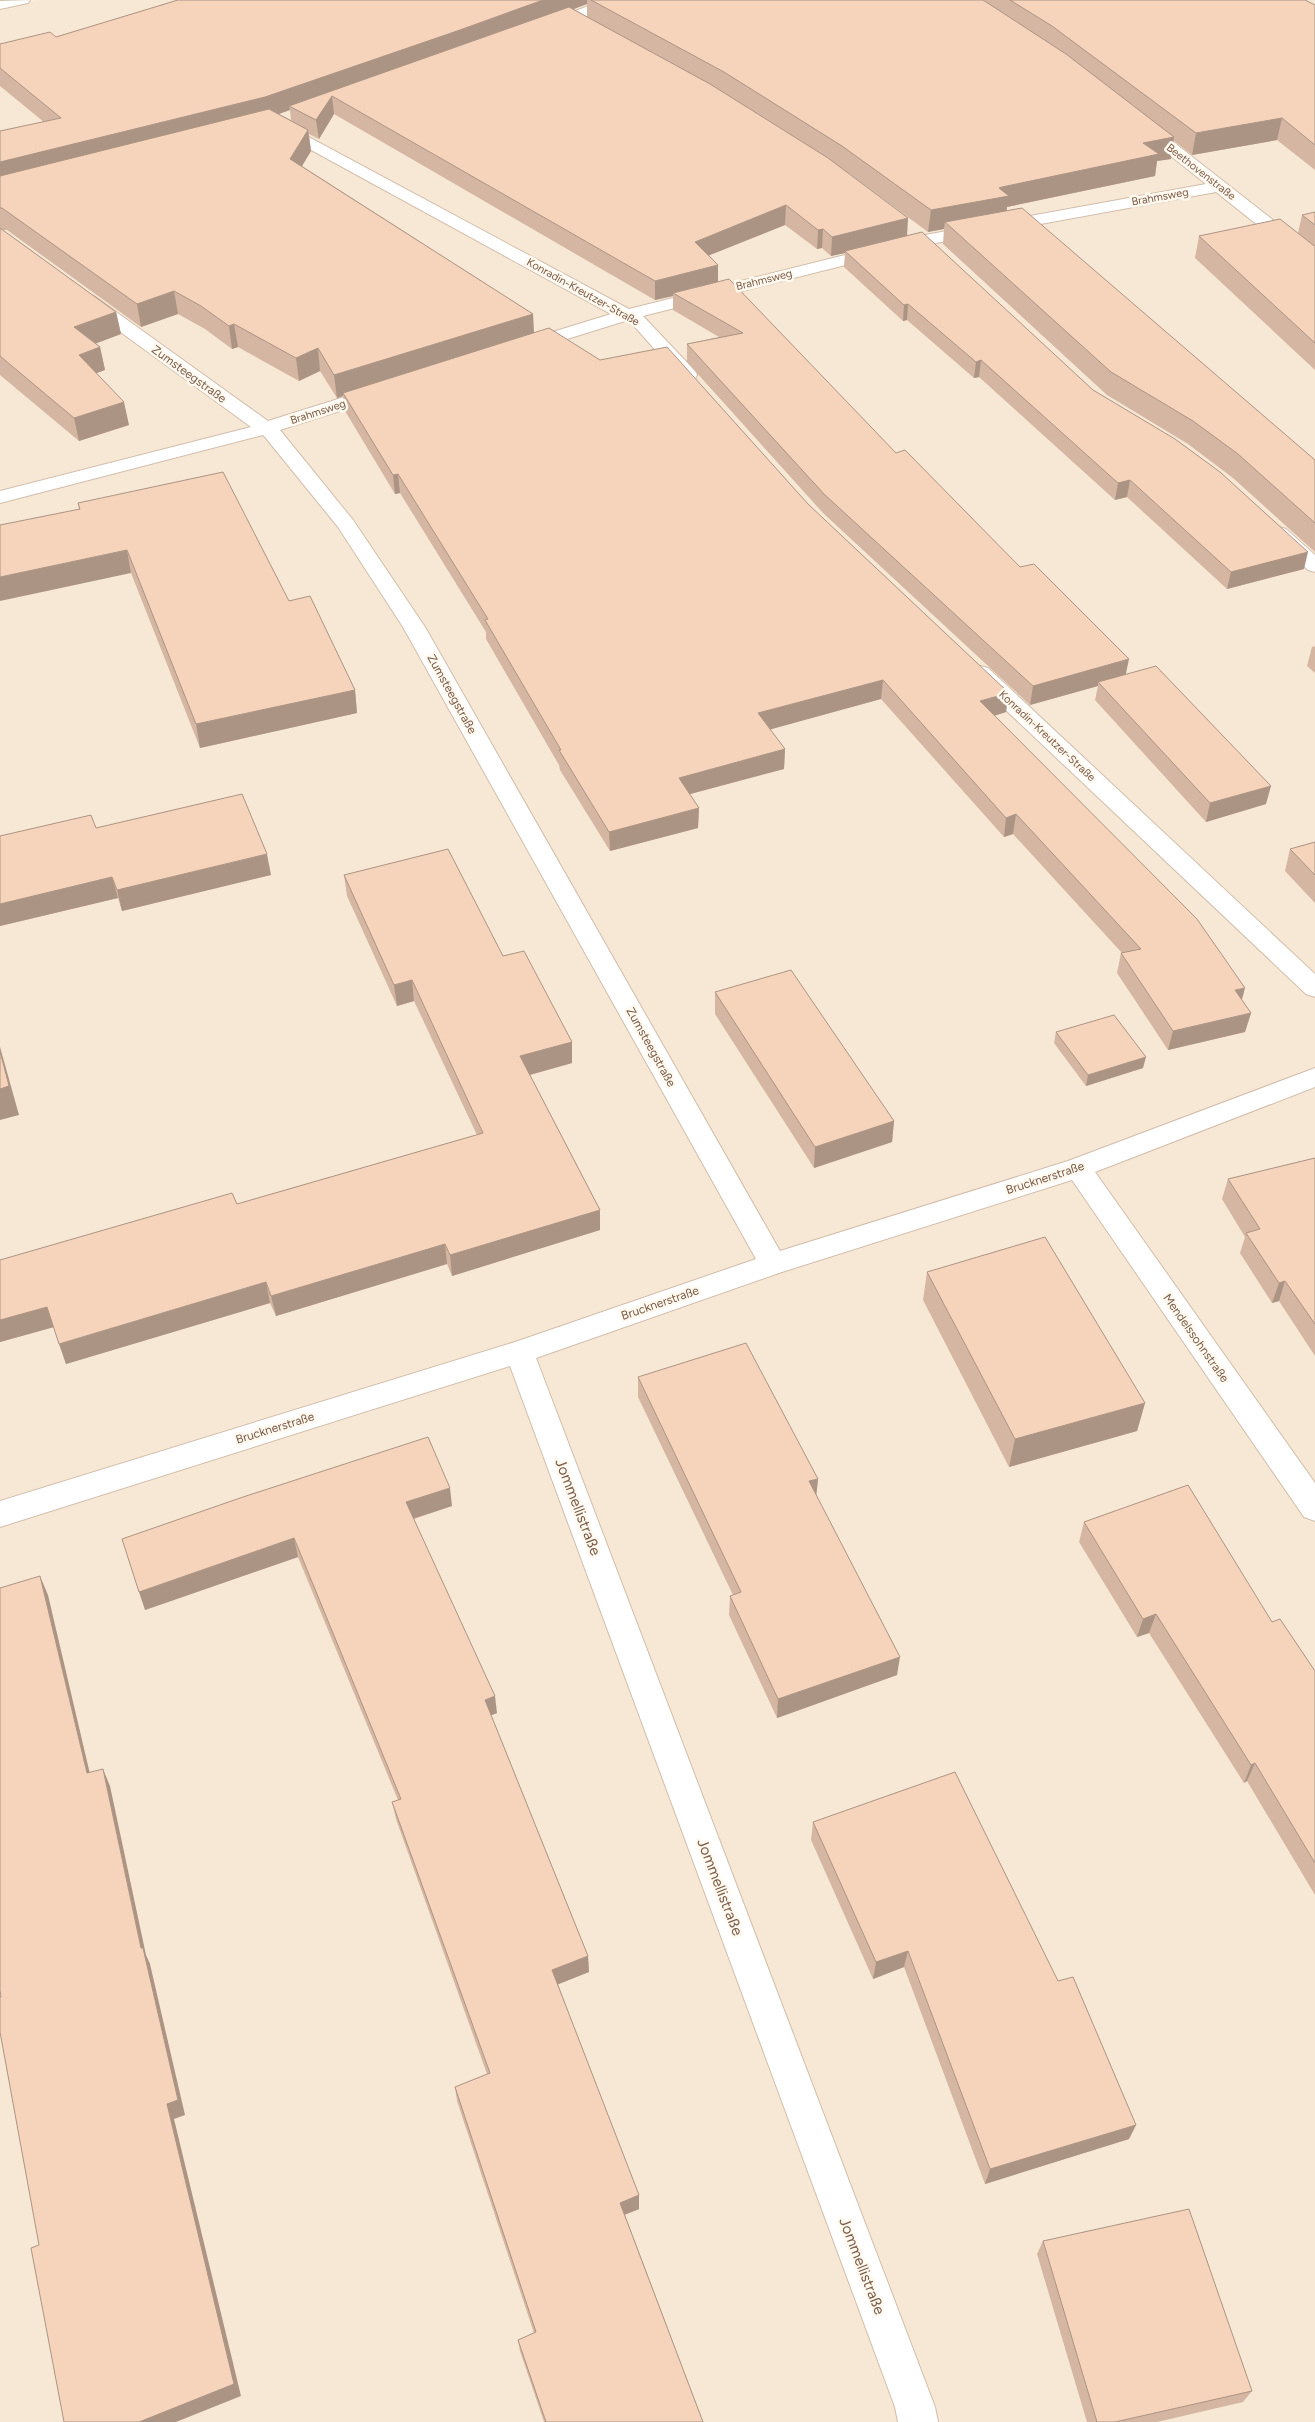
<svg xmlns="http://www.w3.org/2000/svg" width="1315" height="2422" viewBox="0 0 1315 2422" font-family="Figtree,sans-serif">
	<rect width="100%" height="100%" fill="#fef6e7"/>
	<path fill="#f7e8d5" d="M35,0H1315V2422H0V8Z"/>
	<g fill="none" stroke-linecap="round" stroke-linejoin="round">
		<g stroke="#d2bdab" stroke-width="2">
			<g id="street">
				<path d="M30,0L28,3L0,9V1Z"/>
				<path d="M604,0H624L622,3L551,30L546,31L539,27L541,24Z"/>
				<path d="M277,120L629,309L925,235L1206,184L1137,129L1135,126L1137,123H1149L1315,253V267L1309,266L1216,192L925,245L643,316L695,371L697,375L695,379H681L634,326L625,321L532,350H520L517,346L520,342L611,314L271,128L269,125Z"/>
				<path d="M88,295L94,296L268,421L373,388H387L389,392L387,396L280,430L353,520L425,627L780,1251L1068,1161L1315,1068V1087L1095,1172L1315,1483V1521L1304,1517L1072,1180L782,1272L536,1358L935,2407L938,2422H898L895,2407L510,1366L0,1527V1501L515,1342L756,1259L403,627L338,527L265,437L263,435L0,503V491L251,427L82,304L79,300L82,296Z"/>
				<path d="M1279,527L1286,529L1315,555V572L1308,570L1272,537L1269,533L1272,529Z"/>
				<path d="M980,666L988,668L1315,974V997L1306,994L972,678L969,673L972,668Z"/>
			</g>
		</g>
		<use href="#street" fill="#fff" fill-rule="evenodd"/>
	</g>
	<g fill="#d4b6a2" fill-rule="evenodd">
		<path d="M178,0H1305L1315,5V170L1277,140L1192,155L1174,141L1171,159L1157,161L1155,176L1007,207V211L1315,460V552L1233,478L1188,444L1107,395L943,244L944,229L928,232L847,172L907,236L1093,390L1304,569L1227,589L1127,497L1115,500L979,377L974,378L907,320L903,321L844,267L845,253L831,256L822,248L817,249L785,225L709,255L718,265V281L896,453L1020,567L1126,674L1266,804L1206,822L1095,700L1098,686L1030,705L823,513L687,362V344L719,337L673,310V296L655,300L334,114L319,139L309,134L311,151L302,166L533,314L534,333L808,504L1006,712L994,716L1242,1000L1251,1013L1245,1032L1168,1050L1117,973L1121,953H1122L1013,834L1004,837L881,699L770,729L785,749L784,769L690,794L699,808L698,828L610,851L560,770L559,765L486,639V632L400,493L395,494L345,411L343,396L337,398L320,371L299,381L238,347L232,349L205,329L178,314L141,327L7,230H3L116,312L121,334L95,343L100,347L105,370L96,373L129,425L79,441L0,375V131L44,122L0,86V44L56,37ZM587,4V17L574,9ZM290,110L291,120L279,114Z"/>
		<path d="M1315,212V370L1195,258L1199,236L1298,233L1302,215Z"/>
		<path d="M78,503L289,601L355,690L357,713L200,748L131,573L79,509Z"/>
		<path d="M1315,646V673L1307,666L1312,647Z"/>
		<path d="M96,828L271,875L122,911L118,898L0,926V836Z"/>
		<path d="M1315,842V903L1285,871L1290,849Z"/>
		<path d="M344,875L503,956L572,1042V1063L530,1075L600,1210V1230L452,1276L447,1264L276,1316L270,1303L66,1364L54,1327L0,1342V1260L237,1204L477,1135L414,1001L397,1006L347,896Z"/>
		<path d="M715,992L894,1121L892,1142L814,1168L715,1014Z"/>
		<path d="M1056,1032L1143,1068L1086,1086L1054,1043Z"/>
		<path d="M1315,1158V1356L1279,1301L1272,1303L1240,1253L1245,1237L1222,1199L1228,1179Z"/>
		<path d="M927,1272L1145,1403L1137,1431L1009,1467L923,1300Z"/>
		<path d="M638,1377L818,1479L816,1495L897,1675L777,1718L729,1615L730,1596L733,1595L638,1397Z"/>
		<path d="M243,1497L452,1506L414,1519L497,1713L491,1715L588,1956L589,1972L558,1984L639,2209L625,2215L703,2422H544L520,2351L518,2340L534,2333L457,2101L455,2087L487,2074L396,1819L392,1802L398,1800L298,1557L145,1610Z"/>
		<path d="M1084,1522L1272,1622L1315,1671V1895L1247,1781L1244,1783L1149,1633L1137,1637L1079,1542Z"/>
		<path d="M813,1822L1136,2125L1129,2139L985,2184L904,1967L873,1979L811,1840Z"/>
		<path d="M1043,2241L1252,2391L1243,2402L1157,2422H1087L1037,2254Z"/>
	</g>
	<g fill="#ac9484">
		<path d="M543,0H587V4L458,52L332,96L334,114L319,139L316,120L289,106L290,110L267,118L0,185V162Z"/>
		<path d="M1282,118L1277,140L1192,155L1196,133Z"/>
		<path d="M308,130L311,151L293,181L290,159Z"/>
		<path d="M1174,137L1171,159L1157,161L1155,176L1007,207L1006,218L945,222L944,229L928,232L931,210L1143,143Z"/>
		<path d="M786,205L785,225L695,261V242Z"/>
		<path d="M908,218L907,237L845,251V253L831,256L832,237Z"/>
		<path d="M823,229L822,248L817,249L818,230Z"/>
		<path d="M718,265V285L673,293V296L655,300V281Z"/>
		<path d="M174,291L178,314L141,327L137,304Z"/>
		<path d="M908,304L907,320L903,321L904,305Z"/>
		<path d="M116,312L121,334L79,350L74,327Z"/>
		<path d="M533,314L534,336L343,393V396L337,398L334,375Z"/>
		<path d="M234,324L238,347L232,349L229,326Z"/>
		<path d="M100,347L105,370L83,378L79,355Z"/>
		<path d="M318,348L320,371L299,381L296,358Z"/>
		<path d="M981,360L979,377L974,378L976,362Z"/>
		<path d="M124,402L129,425L79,441L74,418Z"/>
		<path d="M398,474L400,493L395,494L393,475Z"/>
		<path d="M1130,480L1127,497L1115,500L1118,483Z"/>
		<path d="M127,550L131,573L0,601V577Z"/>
		<path d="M1308,552L1304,569L1227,589L1231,572Z"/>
		<path d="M1129,659L1125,678L1098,682V686L1030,705L1033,686Z"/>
		<path d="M883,680L881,699L757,733L758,713Z"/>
		<path d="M355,690L357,713L200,748L196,724Z"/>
		<path d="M1009,693L1006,712L977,721L980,701Z"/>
		<path d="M785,749L784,769L679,797V778Z"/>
		<path d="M1271,786L1266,804L1206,822L1210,803Z"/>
		<path d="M699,808L698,828L610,851L609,832Z"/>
		<path d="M1016,814L1013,834L1004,837L1006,818Z"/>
		<path d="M267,854L271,875L122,911L117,890Z"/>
		<path d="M112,877L118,898L0,926V904Z"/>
		<path d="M412,980L414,1001L397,1006L394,985Z"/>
		<path d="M1245,988L1240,1007L1235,990Z"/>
		<path d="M1251,1013L1245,1032L1168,1050L1173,1031Z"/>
		<path d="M572,1042V1063L522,1077L520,1056Z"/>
		<path d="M0,1047L19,1115L0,1120Z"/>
		<path d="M1146,1057L1143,1068L1086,1086L1088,1075Z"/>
		<path d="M894,1121L892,1142L814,1168L815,1147Z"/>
		<path d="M600,1210V1230L452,1276L450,1255Z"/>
		<path d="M445,1244L447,1264L276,1316L271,1296Z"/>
		<path d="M1285,1281L1279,1301L1272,1303L1279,1283Z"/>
		<path d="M266,1282L270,1303L66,1364L59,1344Z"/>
		<path d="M47,1307L54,1327L0,1342V1320Z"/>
		<path d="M1145,1403L1137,1431L1009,1467L1015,1439Z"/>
		<path d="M818,1479L816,1498L809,1481Z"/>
		<path d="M450,1488L452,1506L409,1520L406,1502Z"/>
		<path d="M294,1538L298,1557L145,1610L139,1592Z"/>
		<path d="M40,1576L48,1595L94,1791L87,1773Z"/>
		<path d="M1156,1614L1149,1633L1137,1637L1143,1619Z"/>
		<path d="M900,1657L897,1675L777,1718L778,1699Z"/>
		<path d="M495,1696L497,1713L487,1717L485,1700Z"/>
		<path d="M1255,1763L1247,1781L1244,1783L1251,1765Z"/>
		<path d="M103,1769L110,1786L146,1955L150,1964L185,2115L174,2119L241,2396L176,2422H139L167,2104L141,1948Z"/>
		<path d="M908,1951L904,1967L873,1979L876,1962Z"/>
		<path d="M588,1956L589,1972L554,1986L552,1970Z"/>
		<path d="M1136,2125L1129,2139L985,2184L990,2169Z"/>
		<path d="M639,2195V2209L621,2216L620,2203Z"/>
	</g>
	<g fill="#f6d4bc" stroke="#ac9484">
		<path d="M178,0H543L457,31L265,97L0,162V131L61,118L0,68V44L50,32L56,37Z"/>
		<path d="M591,0H983L1066,54L1174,137L1143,143L1159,154L1002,187L999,188L1009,196L931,210L842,146L724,72Z"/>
		<path d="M1010,0H1305L1315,5V145L1282,118L1196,133L1052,26Z"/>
		<path d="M569,7L710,84L828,158L908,218L832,237L823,229L818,230L786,205L695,242L718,265L655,281L332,96L316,120L289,106Z"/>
		<path d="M269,109L308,130L290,159L533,314L334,375L318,348L296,358L234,324L229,326L201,306L174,291L137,304L2,208H0V176Z"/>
		<path d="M1022,208L1315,460V523L1238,454L1193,421L1111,372L945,222Z"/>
		<path d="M1315,212V225L1302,215Z"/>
		<path d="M1280,219L1313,245L1315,246V343L1199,236Z"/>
		<path d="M0,228L116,312L74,327L100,347L79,355L124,402L74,418L0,356Z"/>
		<path d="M922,232L1093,390L1175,439L1220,472L1308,552L1231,572L1130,480L1118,483L981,360L976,362L908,304L904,305L845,251Z"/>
		<path d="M729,279L896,453L905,450L1020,567L1034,564L1129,659L1033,686L824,494L687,344L743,333L673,293Z"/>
		<path d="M549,328L600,360L667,347L808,504L1009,693L980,701L1197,919L1245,988L1235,990L1251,1013L1173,1031L1121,953L1141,949L1016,814L1006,818L883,680L758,713L785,749L679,778L699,808L609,832L559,750H561L485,620L488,619L398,474L393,475L343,393Z"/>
		<path d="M223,472L289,601L310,596L355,690L196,724L127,550L0,577V525L80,509L78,503Z"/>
		<path d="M1156,666L1271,786L1210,803L1098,682Z"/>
		<path d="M242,794L267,854L117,890L112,877L0,904V836L91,815L96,828Z"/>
		<path d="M1315,842V875L1290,849Z"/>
		<path d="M448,849L503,956L524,951L572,1042L520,1056L600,1210L450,1255L445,1244L271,1296L266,1282L59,1344L47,1307L0,1320V1260L232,1193L237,1204L483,1133L412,980L394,985L344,875Z"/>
		<path d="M791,970L894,1121L815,1147L715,992Z"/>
		<path d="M1114,1015L1146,1057L1088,1075L1056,1032Z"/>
		<path d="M0,1051L9,1086L0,1089Z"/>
		<path d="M1315,1158V1324L1285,1281L1279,1283L1246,1233L1260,1229L1228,1179Z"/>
		<path d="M1045,1237L1145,1403L1015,1439L927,1272Z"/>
		<path d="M746,1343L818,1479L809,1481L900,1657L778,1699L730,1596L741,1592L638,1377Z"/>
		<path d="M428,1437L450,1488L406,1502L495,1696L485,1700L588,1956L552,1970L639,2195L620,2203L703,2422H546L518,2340L536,2332L455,2087L490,2073L392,1802L401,1799L294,1538L139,1592L122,1539L243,1497Z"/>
		<path d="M1188,1485L1272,1622L1280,1619L1315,1671V1863L1255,1763L1251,1765L1156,1614L1143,1619L1084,1522Z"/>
		<path d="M40,1576L87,1773L103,1769L141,1948H143L178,2100L167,2104L234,2384L139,2422H64L31,2248L39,2245L0,2032V1997H1L0,1990V1588Z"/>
		<path d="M955,1772L1058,1981L1073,1977L1136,2125L990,2169L908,1951L876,1962L813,1822Z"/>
		<path d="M1189,2209L1252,2391L1115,2422H1097L1043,2241Z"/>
	</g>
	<g text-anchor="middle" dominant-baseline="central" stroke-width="5" stroke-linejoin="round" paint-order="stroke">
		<g font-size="11" fill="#7b5b48" stroke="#fff9ef">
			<text transform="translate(1201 172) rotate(38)">Beethovenstraße</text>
			<text transform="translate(1160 197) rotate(-10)">Brahmsweg</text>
			<text transform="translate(764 280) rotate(-14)">Brahmsweg</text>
			<text transform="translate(583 292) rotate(29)">Konradin-Kreutzer-Straße</text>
			<text transform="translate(318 412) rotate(-18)">Brahmsweg</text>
			<text transform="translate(1047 736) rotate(43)">Konradin-Kreutzer-Straße</text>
		</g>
		<g font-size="12" fill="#7b5b48" stroke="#fff9ef">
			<text transform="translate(189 374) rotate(36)">Zumsteegstraße</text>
			<text transform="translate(452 694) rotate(61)">Zumsteegstraße</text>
			<text transform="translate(651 1047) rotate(61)">Zumsteegstraße</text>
			<text transform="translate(1045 1178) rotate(-18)">Brucknerstraße</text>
			<text transform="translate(660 1303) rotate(-19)">Brucknerstraße</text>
			<text transform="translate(1196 1338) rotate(55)">Mendelssohnstraße</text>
			<text transform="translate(275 1428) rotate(-17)">Brucknerstraße</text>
		</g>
		<g font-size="15" fill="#7b5b48" stroke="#fff9ef">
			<text transform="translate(578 1507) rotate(69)">Jommellistraße</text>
			<text transform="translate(720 1887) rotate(69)">Jommellistraße</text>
			<text transform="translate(862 2266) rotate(69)">Jommellistraße</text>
		</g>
	</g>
</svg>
